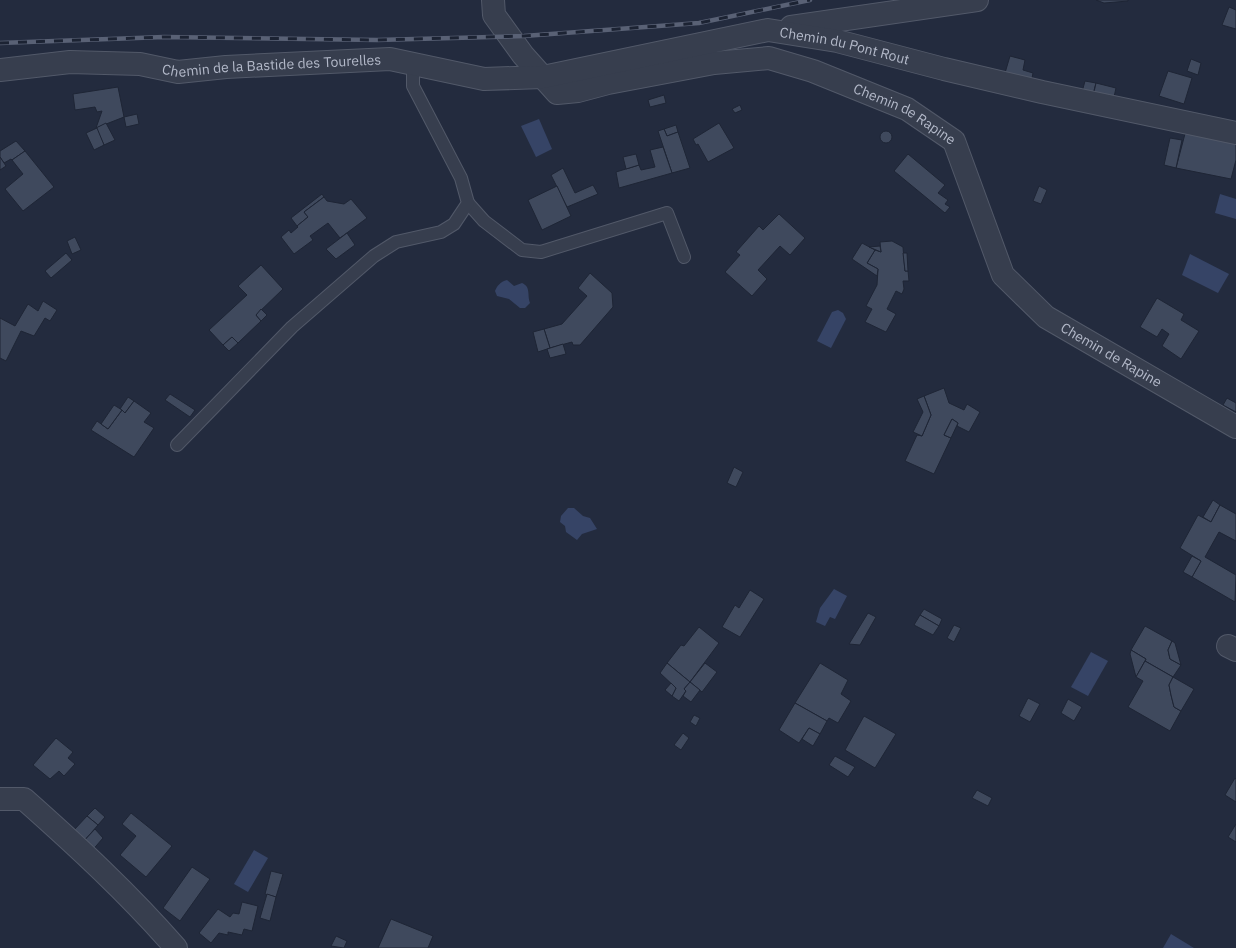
<svg xmlns="http://www.w3.org/2000/svg" width="1236" height="948" viewBox="0 0 1236 948" font-family="'IBM Plex Sans',sans-serif">
	<rect width="100%" height="100%" fill="#232b3e"/>
	<g fill="#364466">
		<path d="M539,119L552,149L536,157L521,126Z"/>
		<path d="M1220,194L1236,199V219L1215,213Z"/>
		<path d="M1190,254L1229,274L1218,293L1182,275Z"/>
		<path d="M507,280L514,286L522,283C531,287 527,294 530,303L525,308H520L509,299L497,296L495,291C497,286 500,282 507,280Z"/>
		<path d="M838,310L843,313L846,319L831,348L817,341L832,312Z"/>
		<path d="M568,508H574L583,516L590,518L597,529L582,534L577,540L566,532L565,526L560,522L561,516Z"/>
		<path d="M834,589L847,596L835,619L830,617L825,626L816,622L820,608Z"/>
		<path d="M1091,652L1108,661L1088,696L1071,687Z"/>
		<path d="M254,850L268,858L248,892L234,884Z"/>
		<path d="M1171,934L1194,948H1163Z"/>
	</g>
	<g fill="#3f495d" stroke="#1e2535">
		<path d="M1096,0H1128V1L1104,3Z"/>
		<path d="M1229,7L1236,10V29L1222,25Z"/>
		<path d="M1010,56L1025,60L1023,70L1033,73L1031,83L1005,73Z"/>
		<path d="M1191,59L1201,63L1198,75L1187,71Z"/>
		<path d="M1168,71L1192,78L1184,104L1159,96Z"/>
		<path d="M1085,81L1096,83L1093,94L1082,92Z"/>
		<path d="M1096,83L1116,88L1114,97L1094,92Z"/>
		<path d="M118,87L124,117L96,128L102,111L97,112L95,107L75,110L73,94Z"/>
		<path d="M664,95L666,103L650,107L648,100Z"/>
		<path d="M740,105L742,110L735,113L732,109Z"/>
		<path d="M137,114L139,124L126,127L124,117Z"/>
		<path d="M106,123L115,140L104,145L96,128Z"/>
		<path d="M719,123L734,148L708,162L698,144L696,145L693,139Z"/>
		<path d="M676,125L678,132L667,136L664,129Z"/>
		<path d="M97,128L104,145L94,150L86,133Z"/>
		<path d="M664,129L667,136L678,132L690,168L672,173L658,131Z"/>
		<path d="M1186,130L1236,139V160L1231,179L1176,168Z"/>
		<circle cx="886" cy="137" r="6"/>
		<path d="M1170,138L1182,140L1176,168L1164,165Z"/>
		<path d="M16,141L25,151L12,160L11,159L4,163L0,157V151Z"/>
		<path d="M663,147L672,173L619,188L616,172L639,165L641,170L655,167L650,150Z"/>
		<path d="M25,151L54,187L23,211L5,189L23,174L12,160Z"/>
		<path d="M636,154L639,165L626,169L623,157Z"/>
		<path d="M908,154L945,185L938,193L948,200L945,204L950,207L945,213L894,171Z"/>
		<path d="M0,157L6,166L0,170Z"/>
		<path d="M563,168L575,193L593,185L598,194L567,207L551,175Z"/>
		<path d="M557,186L571,216L542,230L528,200Z"/>
		<path d="M1039,186L1047,190L1041,204L1033,201Z"/>
		<path d="M322,194L324,197L304,212L308,217L297,226L291,218Z"/>
		<path d="M324,197L327,201L344,204L351,199L367,218L340,238L328,223L310,236L313,240L294,254L281,237L289,230L291,233L298,227L297,226L308,217L304,212Z"/>
		<path d="M779,214L805,238L790,255L780,246L758,270L767,279L752,296L725,272L740,255L736,252L759,226L763,230Z"/>
		<path d="M347,233L355,245L336,259L326,249Z"/>
		<path d="M75,237L81,250L72,254L67,241Z"/>
		<path d="M892,241L903,247L905,271H908L909,281H903L904,289L902,294L896,291L887,309L896,314L886,332L865,322L872,309L866,306L877,285L878,269L867,263L875,250L881,252L880,242Z"/>
		<path d="M862,243L875,250L867,263L878,269L877,276L852,259Z"/>
		<path d="M880,246L881,252L869,247Z"/>
		<path d="M66,253L72,260L51,278L45,271Z"/>
		<path d="M903,253H907L908,271H905Z"/>
		<path d="M261,265L283,289L256,315L261,321L238,343L232,337L223,345L209,330L247,295L238,286Z"/>
		<path d="M590,273L612,293L613,307L580,345H573L572,342L550,348L544,329L562,324L587,296L578,288Z"/>
		<path d="M1157,298L1184,314L1181,320L1199,331L1181,359L1162,346L1169,334L1162,329L1157,337L1140,327Z"/>
		<path d="M43,301L57,310L50,321L45,318L34,336L21,331L6,361L0,358V318L15,326L28,304L38,311Z"/>
		<path d="M261,309L267,315L261,321L256,315Z"/>
		<path d="M544,329L550,348L538,352L533,332Z"/>
		<path d="M232,337L238,343L229,351L223,345Z"/>
		<path d="M563,344L566,354L550,358L547,349Z"/>
		<path d="M944,388L949,403L964,410L967,404L980,412L969,432L957,426L958,423L952,419L944,435L951,438L934,474L905,461L917,435L922,436L931,415L924,396Z"/>
		<path d="M170,394L195,410L190,417L165,400Z"/>
		<path d="M924,396L931,415L922,436L913,432L923,412L917,399Z"/>
		<path d="M128,397L134,401L125,413L120,409Z"/>
		<path d="M1227,398L1236,403V412L1223,405Z"/>
		<path d="M134,401L151,413L144,422L154,428L134,457L91,430L97,421L108,429L122,410L125,413Z"/>
		<path d="M114,405L122,410L108,429L101,424Z"/>
		<path d="M952,419L958,423L951,438L944,435Z"/>
		<path d="M734,467L743,472L736,487L727,483Z"/>
		<path d="M1213,500L1220,505L1211,522L1203,517Z"/>
		<path d="M1220,505L1236,514V541L1219,532L1205,557L1236,575L1235,602L1192,577L1201,561L1180,548L1198,515L1211,522Z"/>
		<path d="M1192,556L1201,561L1192,577L1183,572Z"/>
		<path d="M750,590L764,599L740,637L722,627L735,605L739,608Z"/>
		<path d="M924,609L942,619L939,626L920,615Z"/>
		<path d="M868,613L876,617L860,645L849,644Z"/>
		<path d="M920,615L939,626L933,635L914,625Z"/>
		<path d="M954,625L961,628L954,642L947,638Z"/>
		<path d="M1145,626L1172,641L1168,650L1170,659L1181,665L1173,677L1145,661L1146,659L1131,650Z"/>
		<path d="M699,627L719,643L690,682L667,663L681,645L684,646Z"/>
		<path d="M1172,641L1175,643L1181,665L1170,659L1168,650Z"/>
		<path d="M1131,650L1146,659L1136,677L1130,654Z"/>
		<path d="M1145,661L1173,677L1169,685L1171,695L1174,707L1181,711L1170,731L1128,707L1143,681L1136,677Z"/>
		<path d="M667,663L690,682L684,689L686,691L679,701L672,696L676,688L660,673Z"/>
		<path d="M705,663L717,672L702,692L690,682Z"/>
		<path d="M820,663L848,680L841,694L851,701L838,723L829,718L827,721L795,703Z"/>
		<path d="M1173,677L1194,689L1181,711L1174,707L1171,695L1169,685Z"/>
		<path d="M690,682L700,690L691,702L683,696L686,691L684,689Z"/>
		<path d="M671,683L676,688L672,696L665,690Z"/>
		<path d="M1028,698L1040,704L1030,722L1019,716Z"/>
		<path d="M1068,699L1082,707L1074,721L1061,713Z"/>
		<path d="M795,703L827,721L820,734L809,728L799,743L779,730Z"/>
		<path d="M694,715L700,718L696,726L690,722Z"/>
		<path d="M864,716L896,734L875,768L845,750Z"/>
		<path d="M809,728L820,734L813,746L802,739Z"/>
		<path d="M683,733L689,738L681,750L674,745Z"/>
		<path d="M56,738L73,752L68,758L75,764L64,776L59,771L50,779L33,765Z"/>
		<path d="M835,756L855,767L848,777L829,765Z"/>
		<path d="M1235,778L1236,779V802L1225,795Z"/>
		<path d="M977,790L992,798L988,806L972,798Z"/>
		<path d="M95,808L105,817L98,825L87,816Z"/>
		<path d="M131,813L172,846L146,877L120,855L136,836L122,824Z"/>
		<path d="M87,816L98,825L84,841L74,830Z"/>
		<path d="M1236,824V842L1228,837Z"/>
		<path d="M95,829L103,838L90,853L81,844Z"/>
		<path d="M192,867L210,879L180,921L163,908Z"/>
		<path d="M271,871L283,874L276,897L265,894Z"/>
		<path d="M267,894L276,897L270,921L260,918Z"/>
		<path d="M242,902L258,906L252,931L244,929L242,935L228,932V935L219,933L211,943L199,933L218,909L230,917L233,913L239,914Z"/>
		<path d="M391,919L433,936L428,948H378Z"/>
		<path d="M336,936L347,941L344,948L331,946Z"/>
	</g>
	<g fill="none" stroke-linecap="round" stroke-linejoin="round">
		<g stroke="#525969" stroke-width="14">
			<g id="lane">
				<path d="M468,203L484,221L522,250L541,252L667,213L684,257"/>
				<path d="M177,445L292,327L374,256L396,242L441,232L454,224L468,203L461,178L413,86V64"/>
			</g>
		</g>
		<g stroke="#525969" stroke-width="24">
			<g id="street">
				<path id="s1" d="M493,0L494,15L523,55L557,93L578,91L608,83L714,63L769,58L813,71L907,109L954,141L1003,275L1046,317L1236,427"/>
				<path d="M791,27L977,0"/>
				<path id="s2" d="M0,70L70,62L140,64L178,72L226,67L390,59L484,79L543,77L768,30L837,41L944,69L1042,92L1236,133"/>
				<path d="M1228,646L1236,650"/>
				<path d="M0,799H24C77,846 129,894 176,948"/>
			</g>
		</g>
		<use href="#lane" stroke="#373e4e" stroke-width="12"/>
		<use href="#street" stroke="#373e4e" stroke-width="22"/>
		<g stroke="#596175" stroke-width="4.5">
			<path id="rail" d="M0,43L164,37L377,40L524,36L699,23L810,0"/>
		</g>
		<use href="#rail" stroke="#1c2333" stroke-width="3" stroke-dasharray="9" stroke-linecap="butt"/>
	</g>
	<g text-anchor="middle" dominant-baseline="central" stroke-width="3.5" stroke-linejoin="round" paint-order="stroke">
		<g font-size="14" fill="#b3b9c9" stroke="#1c2333">
			<text stroke="none"><textPath href="#s2" startOffset="855">Chemin du Pont Rout</textPath></text>
			<text stroke="none"><textPath href="#s2" startOffset="273">Chemin de la Bastide des Tourelles</textPath></text>
			<text stroke="none"><textPath href="#s1" startOffset="478">Chemin de Rapine</textPath></text>
			<text stroke="none"><textPath href="#s1" startOffset="813">Chemin de Rapine</textPath></text>
		</g>
	</g>
</svg>
